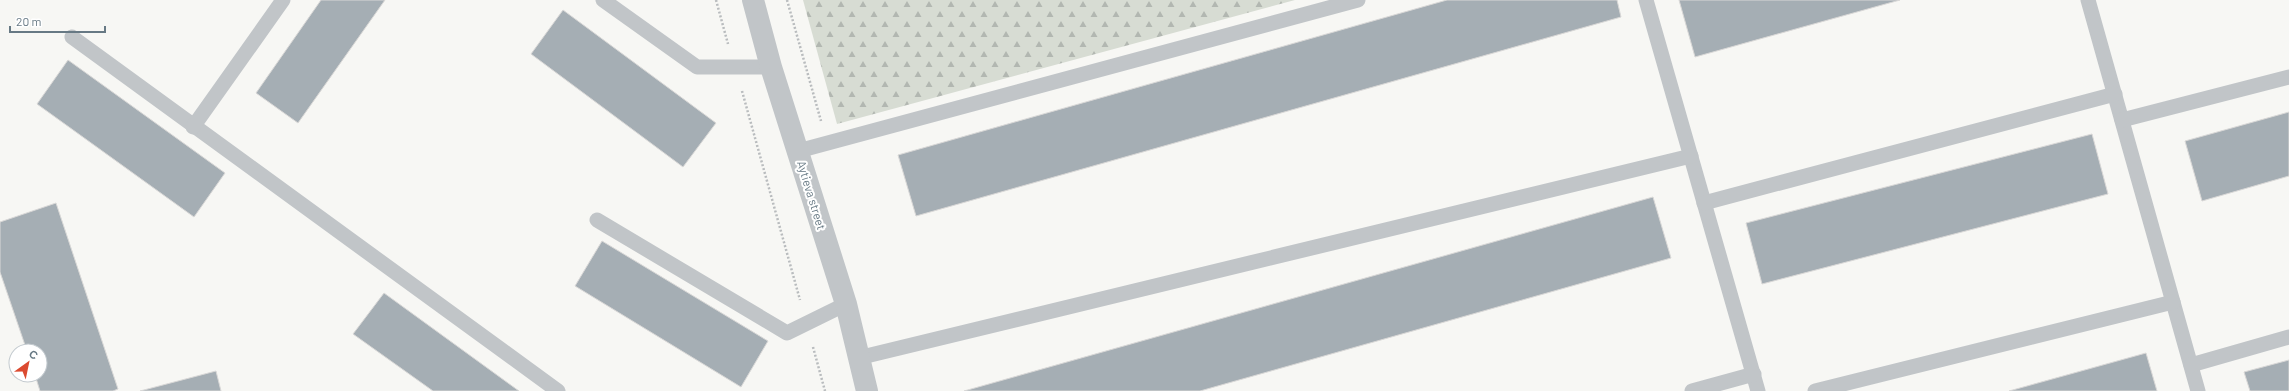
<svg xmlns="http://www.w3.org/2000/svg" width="2289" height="391" viewBox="0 0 2289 391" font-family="Barlow,sans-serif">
	<defs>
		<pattern id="forest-firs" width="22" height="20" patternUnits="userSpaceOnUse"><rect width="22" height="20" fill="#d7dcd3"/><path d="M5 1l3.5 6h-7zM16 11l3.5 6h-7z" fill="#b2b7b1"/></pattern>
	</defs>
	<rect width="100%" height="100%" fill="#f7f7f4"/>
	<path fill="url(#forest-firs)" d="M803,0H1295L837,124Z"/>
	<g fill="#a5aeb4" stroke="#d9d8d7">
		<path d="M321,0H385L298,123L256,93Z"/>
		<path d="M1447,0H1617L1621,17L916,216L898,155Z"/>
		<path d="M1679,0H1900L1695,57Z"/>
		<path d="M563,10L716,123L683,167L531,54Z"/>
		<path d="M68,60L225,173L194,217L37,104Z"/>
		<path d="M2289,112V176L2202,201L2185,141Z"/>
		<path d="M2092,134L2108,194L1762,284L1746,223Z"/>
		<path d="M1653,197L1671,258L1200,391H964Z"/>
		<path d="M56,203L118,389L113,391H40L35,375H40V351H27L0,272V222Z"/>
		<path d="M602,241L768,341L741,387L575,286Z"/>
		<path d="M384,293L519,391H433L353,334Z"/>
		<path d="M2146,353L2157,391H2009Z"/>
		<path d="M2289,360V391H2250L2244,372Z"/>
		<path d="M216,371L221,391H140Z"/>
	</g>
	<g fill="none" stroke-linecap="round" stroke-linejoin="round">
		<g stroke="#b9bcbe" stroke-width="2.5" stroke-dasharray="2 2" stroke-linecap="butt">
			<path d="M716,0L728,44"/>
			<path d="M787,0L821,121"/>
			<path d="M742,91L800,300"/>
			<path d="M813,347L825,391"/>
		</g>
		<g stroke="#c1c5c8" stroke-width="15">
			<path d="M603,0L697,67H771"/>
			<path d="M1646,0L1758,391"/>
			<path d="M2088,0L2198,391"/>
			<path d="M72,37L558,391"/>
			<path d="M2122,120L2289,77"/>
			<path d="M193,127L283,0"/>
			<path d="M798,151L1358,0"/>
			<path d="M1704,203L2115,94"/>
			<path d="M597,220L787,333L846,304"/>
			<path d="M858,358L1691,156"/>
			<path d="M2191,365L2289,337"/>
			<path d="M1692,391L1754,374"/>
			<path d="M1815,391L2173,302"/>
		</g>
		<path stroke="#c1c5c8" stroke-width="22" d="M753,0L771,67L846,304L867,391"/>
	</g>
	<g text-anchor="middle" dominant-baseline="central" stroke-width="4" stroke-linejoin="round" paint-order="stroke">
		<g font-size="12" fill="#677984" stroke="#fff">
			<text transform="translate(812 195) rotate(73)">Aytieva street</text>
		</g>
	</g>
	<g transform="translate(28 363) rotate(33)"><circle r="19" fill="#ffffff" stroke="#c2c9ce"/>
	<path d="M0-3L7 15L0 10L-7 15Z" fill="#db4a30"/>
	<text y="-6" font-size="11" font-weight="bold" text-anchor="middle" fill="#677984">С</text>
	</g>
	<path d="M10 26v6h95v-6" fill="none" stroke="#677984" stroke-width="2"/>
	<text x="16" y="26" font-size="12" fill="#677984" stroke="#ffffff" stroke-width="3" paint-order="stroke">20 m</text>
</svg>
